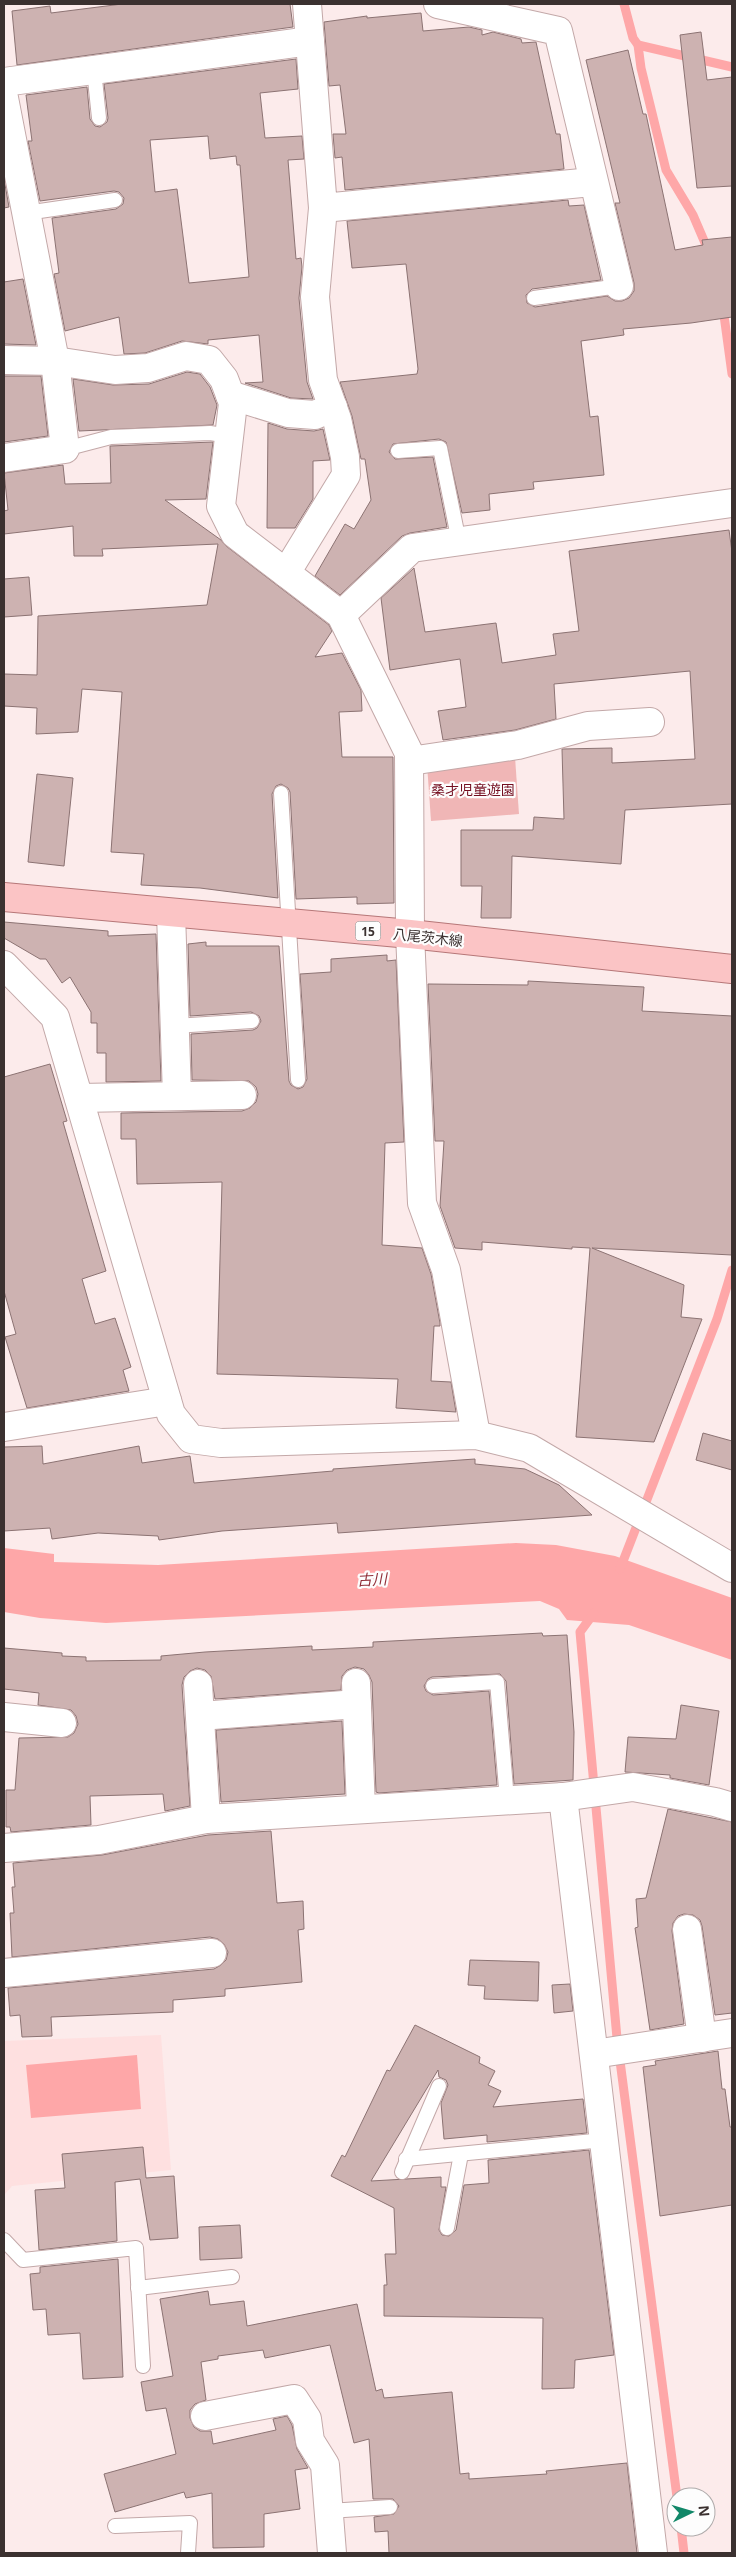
<svg xmlns="http://www.w3.org/2000/svg" width="736" height="2557" viewBox="0 0 736 2557" font-family="'Open Sans','Noto Sans JP',sans-serif">
	<rect width="100%" height="100%" fill="#fcebeb"/>
	<path fill="#fee0e0" d="M161,2035L171,2170L12,2186L4,2195V2041Z"/>
	<path fill="#f0b6b6" d="M515,757L519,814L431,821L427,764Z"/>
	<g fill="#fea7a8">
		<path d="M516,1543L556,1545L615,1556L732,1598V1660L629,1625L567,1620L559,1609L540,1601L106,1623L40,1618L4,1612V1548L54,1554V1562L158,1565Z"/>
		<path d="M137,2055L141,2109L31,2118L26,2065Z"/>
	</g>
	<g fill="none" stroke-linecap="round" stroke-linejoin="round">
		<g stroke="#fea7a8" stroke-width="9">
			<path d="M624,4L633,38L638,45L641,68L666,170L693,215L708,250"/>
			<path d="M638,45L732,67"/>
			<path d="M723,308L732,374"/>
			<path d="M620,1569L717,1319L732,1270"/>
			<path d="M594,1613L580,1632L617,2038L677,2497"/>
			<path d="M681,2527L684,2553"/>
		</g>
	</g>
	<g fill="#cdb2b1" stroke="#8c7373" fill-rule="evenodd">
		<path d="M122,4H290L293,27L17,65L12,11L50,6L51,13Z"/>
		<path d="M421,13L423,31L469,27L482,30V35L493,32L521,39L522,43L536,42L556,134H560L564,169L345,190L342,157L335,158L333,134H346L340,85L329,86L324,22L367,16V18Z"/>
		<path d="M701,32L707,80L732,77V186L697,188L680,35Z"/>
		<path d="M628,50L643,114H646L675,250L703,245L702,240L732,237V317L691,323L623,329L624,335L581,341L590,417L598,416L604,475L533,482L534,489L489,494L490,510L462,513L446,442L439,439L393,444L389,452L395,459L433,457L447,527L410,533L402,536L340,595L315,576L345,524L354,529L371,500L365,459H361L352,416L340,382L417,374L418,369L406,264L352,268L347,221L568,200L569,206L584,205L601,280L532,289L526,295L527,303L535,307L607,296L615,301H622L629,298L634,291V283L615,203H620L586,60Z"/>
		<path d="M296,59L298,89L260,93L265,138L302,136L304,159L288,160L296,259L301,258L302,267L299,298L307,382L313,399L291,398L245,383L263,382L259,335L208,340V344L182,341L145,353L124,354L119,317L65,331L54,274L59,273L52,218L116,209L123,204L124,198L119,192L114,191L40,201L28,141H32L26,95L87,87L90,119L95,126L100,127L107,122L108,118L104,84ZM208,136L210,159L236,156L237,165H240L249,277L189,283L177,189L155,192L150,140Z"/>
		<path d="M4,179L9,207L4,208Z"/>
		<path d="M23,279L36,345L4,344V282Z"/>
		<path d="M187,372L200,374L210,387L217,405L213,425L79,431L73,379L113,385L149,384Z"/>
		<path d="M4,376H41L48,436L4,442Z"/>
		<path d="M268,423L287,429L314,431L323,429L330,460L313,461V499L295,528H267Z"/>
		<path d="M213,442L206,499L165,500L221,540L226,546L329,625L332,631L315,657L342,653L361,690L362,711L339,712L342,757H393L394,903L357,904V897L296,899L290,792L288,788L281,784L276,786L272,794L278,898L200,888L141,885L144,854L111,852L122,692L82,689L78,732L36,734L37,708L4,706V674L37,675L38,616L207,605L218,544L102,549L103,556H74L73,526L4,534V511L8,510L4,473L63,465L65,484L111,483L110,446Z"/>
		<path d="M729,530L732,552V804L625,810L621,864L512,856L511,918H481L482,886H461V830H533L534,817L564,819L562,749L612,748V763L695,759L690,671L554,684L556,719L515,730L443,740L438,711L466,707L460,659L390,670L381,598L414,568L425,632L496,623L502,663L556,655L553,634L579,631L569,551Z"/>
		<path d="M29,577L32,615L4,617V579Z"/>
		<path d="M37,774L73,778L64,866L28,862Z"/>
		<path d="M4,922L108,931V936L156,934L161,1081L106,1082V1053H97V1023H91V1012L70,977L62,983L46,959H40L4,938Z"/>
		<path d="M206,942V946H279L289,1081L291,1085L298,1089L303,1087L307,1079L300,974L331,972V959L387,955V961L396,960L404,1142L385,1143L382,1245L422,1248L431,1274L440,1323V1326H434L431,1381L451,1382L456,1412L396,1408L398,1379L217,1374L222,1182L137,1184L136,1139H121V1113L242,1111L250,1108L256,1102L258,1094L256,1087L249,1081L192,1080L191,1034L253,1030L257,1028L261,1021L259,1016L251,1012L190,1016L188,944Z"/>
		<path d="M528,981L644,987L642,1011L732,1016V1255L592,1248L684,1285L681,1317L702,1319L654,1442L576,1437L590,1248L572,1247V1249L482,1242V1250L455,1248L440,1206L444,1141H435L428,984L528,985Z"/>
		<path d="M50,1064L67,1121L63,1122L106,1271L82,1279L95,1324L115,1318L131,1367L123,1370L129,1391L27,1408L5,1337L16,1334L4,1291V1077Z"/>
		<path d="M703,1433L732,1441V1470L696,1460Z"/>
		<path d="M42,1446L43,1464L139,1446L142,1463L190,1456L194,1483L333,1471V1469L475,1459V1464L525,1469L559,1485L592,1515L338,1533L337,1523L222,1531L159,1540L158,1536L98,1533L52,1539L50,1528L4,1531V1447Z"/>
		<path d="M542,1633L543,1636L567,1635L574,1732L573,1780L514,1784L506,1681L500,1674L432,1677L428,1679L424,1686L426,1691L433,1695L489,1691L497,1785L379,1793L376,1792L372,1682L369,1675L364,1669L355,1667L347,1670L342,1676L341,1690L215,1699L211,1676L205,1670L197,1668L190,1671L184,1677L182,1685L190,1806L165,1811L163,1794L90,1796L91,1825L11,1832L10,1827H6V1790H15L19,1738L68,1737L74,1733L78,1724L76,1716L71,1710L38,1705L39,1693L4,1689V1648L62,1653V1656L86,1657V1661L161,1660V1656L205,1652L312,1646V1650L373,1647V1642Z"/>
		<path d="M681,1705L719,1711L709,1785L670,1778V1775L625,1772L628,1737L676,1739Z"/>
		<path d="M342,1721L345,1794L221,1802L216,1730Z"/>
		<path d="M668,1809L732,1822V2013L715,2015L702,1926L700,1920L693,1915L684,1914L678,1916L673,1923L672,1931L684,2024L650,2030L635,1928L638,1927L636,1899L646,1898Z"/>
		<path d="M271,1831L277,1903L303,1901L304,1929L298,1930L302,1982L225,1989V1996L173,2000V2012L51,2017L52,2036L22,2037L20,2015L10,2016L8,1988L214,1969L221,1965L226,1960L228,1952L224,1944L218,1939L210,1937L12,1957L10,1913H14L12,1887H15L13,1863L102,1855L208,1835Z"/>
		<path d="M470,1960L539,1962L538,2001L484,1999L485,1986L468,1985Z"/>
		<path d="M570,1984L573,2011L554,2013L552,1985Z"/>
		<path d="M415,2025L480,2057L479,2063L495,2071L488,2085L501,2091L493,2107L583,2099L587,2133L487,2142V2135L444,2139L441,2103L448,2085L446,2080L439,2077L438,2070L371,2181L441,2177V2187H446L439,2230L442,2235L449,2236L456,2230L464,2185L489,2183L488,2160L589,2150L614,2355L575,2360L574,2388L542,2389L543,2318L384,2316V2285H387L385,2254H396L394,2208L331,2176L342,2155L345,2157L387,2070L390,2071Z"/>
		<path d="M718,2051L722,2089H725L730,2127H732V2205L660,2216L643,2067L656,2065L655,2061Z"/>
		<path d="M143,2147L146,2178L174,2176L178,2238L150,2240L140,2179L115,2182L117,2241L39,2250L35,2190L65,2188L62,2154Z"/>
		<path d="M240,2225L242,2258L200,2260L199,2227Z"/>
		<path d="M118,2259L123,2377L83,2379L80,2333L48,2335L46,2309L33,2310L30,2274L40,2273V2267Z"/>
		<path d="M208,2291L210,2305L244,2301L247,2326L357,2304L376,2391L382,2389L384,2398L452,2392L460,2474L469,2473V2479L547,2474L546,2471L627,2463L637,2553H389L388,2531L375,2532L374,2517L394,2514L399,2506L393,2499H373L369,2439L354,2443L330,2345L265,2358L263,2350L218,2356V2359L201,2362L206,2400L195,2404L190,2410V2418L194,2427L200,2431H211L213,2444L276,2430L273,2419L287,2416L292,2425L297,2449L308,2468L295,2470L300,2509L264,2514V2547L213,2548L212,2493L186,2498L184,2492L115,2512L104,2474L176,2454L166,2408L146,2411L141,2382L173,2376L160,2299Z"/>
	</g>
	<g fill="none" stroke-linecap="round" stroke-linejoin="round">
		<g stroke="#c3a8a8" stroke-width="16">
			<g id="service">
				<path d="M94,70L99,118"/>
				<path d="M26,213L115,200"/>
				<path d="M534,298L619,286"/>
				<path d="M65,449L111,437L210,433L230,436"/>
				<path d="M398,451L440,448L459,542"/>
				<path d="M281,793L298,1080"/>
				<path d="M175,1026L252,1021"/>
				<path d="M433,1686L497,1682L507,1800"/>
				<path d="M406,2159L604,2140"/>
				<path d="M402,2172L439,2086"/>
				<path d="M447,2228L461,2154"/>
				<path d="M4,2240L23,2260L136,2248L143,2366"/>
				<path d="M138,2288L232,2277"/>
				<path d="M329,2511L390,2507"/>
				<path d="M115,2526L190,2523L188,2553"/>
			</g>
		</g>
		<g stroke="#c3a8a8" stroke-width="30">
			<g id="minor">
				<path d="M307,4L323,208L592,182"/>
				<path d="M438,4L558,31L619,286"/>
				<path d="M4,82L310,41"/>
				<path d="M4,98L55,361L65,449L4,458"/>
				<path d="M4,360L55,361L115,370L148,368L186,356L209,360L224,379L233,403L221,506L235,534L341,615L409,753L410,934L422,1203L446,1270L476,1435"/>
				<path d="M230,395L288,413L315,415L333,407"/>
				<path d="M286,573L346,475L345,457L337,419L323,380L315,297L323,208"/>
				<path d="M341,615L412,548L732,503"/>
				<path d="M410,761L518,745L588,726L650,722"/>
				<path d="M171,913L177,1096"/>
				<path d="M79,1098L242,1095"/>
				<path d="M4,1427L167,1401"/>
				<path d="M356,1683L361,1809"/>
				<path d="M198,1684L206,1819"/>
				<path d="M200,1716L357,1704"/>
				<path d="M4,1717L62,1723"/>
				<path d="M563,1797L653,2553"/>
				<path d="M4,1848L99,1840L206,1819L563,1797L633,1787L715,1802L732,1807"/>
				<path d="M687,1929L702,2038"/>
				<path d="M4,1973L212,1953"/>
				<path d="M594,2054L732,2033"/>
				<path d="M205,2416L294,2399L307,2419L310,2441L325,2465L332,2553"/>
			</g>
		</g>
		<g stroke="#c3a8a8" stroke-width="30">
			<path id="tertiary" d="M4,965L55,1017L171,1414L191,1439L221,1443L476,1435L529,1448L732,1568"/>
		</g>
		<g stroke="#b67778" stroke-width="30">
			<path id="primary" d="M4,897L410,934L732,969"/>
		</g>
		<use href="#service" stroke="#fff" stroke-width="14"/>
		<use href="#minor" stroke="#fff" stroke-width="28"/>
		<use href="#tertiary" stroke="#fff" stroke-width="28"/>
		<use href="#primary" stroke="#fbc4c5" stroke-width="28"/>
	</g>
	<g text-anchor="middle" dominant-baseline="central" stroke-width="4.5" stroke-linejoin="round" paint-order="stroke">
		<rect fill="#fdfdfd" stroke="#756e6e" stroke-width="1" x="355.5" y="921.5" width="25" height="19" rx="4"/>
		<g font-size="12" font-weight="bold" fill="#3b3130">
			<text x="368" y="931">15</text>
		</g>
		<g font-size="14" fill="#740f21" stroke="#fdfdfd">
			<text x="473" y="789">桑才児童遊園</text>
		</g>
		<g font-size="14" fill="#3b3130" stroke="#fdfdfd">
			<text transform="translate(428 937) rotate(6)">八尾茨木線</text>
		</g>
		<g font-size="15" font-style="italic" fill="#902d37" stroke="#fdfdfd">
			<text transform="translate(372 1579) rotate(-3)">古川</text>
		</g>
	</g>
	<rect width="736" height="2557" fill="none" stroke="#3b3130" stroke-width="10"/>
	<g transform="translate(691 2512) rotate(85)"><circle r="24" fill="#fdfdfd" stroke="#afabab"/>
	<path d="M0-4L9 19L0 12L-9 19Z" fill="#118768"/>
	<text y="-8" font-size="14" font-weight="bold" text-anchor="middle" fill="#3b3130">N</text>
	</g>
</svg>
